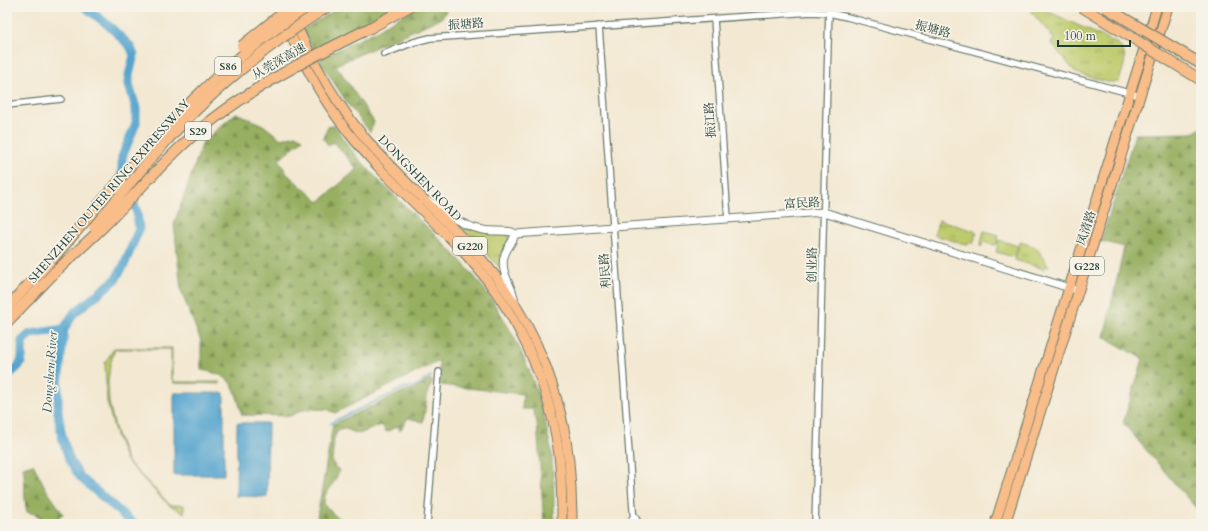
<svg xmlns="http://www.w3.org/2000/svg" width="1208" height="531" viewBox="0 0 1208 531" font-family="Cardo,'Noto Serif SC',serif">
	<defs>
		<pattern id="grass-tufts" width="24" height="20" patternUnits="userSpaceOnUse"><rect width="24" height="20" fill="#becb6c"/><path d="M3 7l-1-3M5 7V3M7 7l1-3M15 17l-1-3M17 17v-4M19 17l1-3" fill="none" stroke="#9aa65a"/></pattern>
		<pattern id="forest-firs" width="22" height="20" patternUnits="userSpaceOnUse"><rect width="22" height="20" fill="#96af60"/><path d="M5 1l3.5 6h-7zM16 11l3.5 6h-7z" fill="#7a9050"/></pattern>
	</defs>
	<rect width="100%" height="100%" fill="#f7f3e8"/>
	<filter id="ink" filterUnits="userSpaceOnUse"><feTurbulence type="fractalNoise" baseFrequency=".025" numOctaves="2"/><feDisplacementMap in="SourceGraphic" scale="8" xChannelSelector="R" yChannelSelector="G"/><feConvolveMatrix kernelMatrix="1 2 1 2 8 2 1 2 1" color-interpolation-filters="sRGB"/></filter>
	<filter id="wash" filterUnits="userSpaceOnUse"><feTurbulence type="fractalNoise" baseFrequency=".012" numOctaves="4" result="noise"/><feDisplacementMap in="SourceGraphic" scale="16" xChannelSelector="R" yChannelSelector="G"/><feGaussianBlur stdDeviation="0.9" result="paint"/><feColorMatrix in="noise" values="0 0 0 0 0 0 0 0 0 0 0 0 0 0 0 0 0 1.4 0 .05"/><feComposite in="paint" operator="in"/></filter>
	<g filter="url(#wash)">
		<rect width="100%" height="100%" fill="#f3e8d2"/>
		<g fill="url(#grass-tufts)" stroke="#6e8450">
			<path d="M1032,7H1039L1118,44C1130,57 1123,66 1119,82H1107L1076,73L1051,43L1054,39L1031,11Z"/>
			<path d="M939,220L977,232L973,244L969,242L968,245L934,235Z"/>
			<path d="M463,227L508,234L509,240L500,255V268Z"/>
			<path d="M984,231L999,235L997,244L994,245L983,242L981,247L980,246Z"/>
			<path d="M1020,242L1036,247L1049,267L1045,266L1044,269L1015,260Z"/>
			<path d="M114,348H172V378L174,382H220V384L174,383L171,378V349H115L110,365L108,382L109,402L116,432L127,461L170,505H184V513L169,505L126,461L115,432L107,402L105,363Z"/>
		</g>
		<g fill="url(#forest-firs)" stroke="#5a764a">
			<path d="M340,7H401L314,51L303,30Z"/>
			<path d="M417,7H449L441,18L336,65L374,122L370,132L347,103L319,59L372,33Z"/>
			<path d="M236,113L263,125L281,139L295,135L303,139L279,160L287,174L319,202L357,169L334,142L328,145L323,138L328,127L334,125C342,137 350,149 359,159C390,194 426,224 458,258C508,311 540,380 551,451C554,475 554,500 554,524H544L537,422L532,409H522L523,394L440,385L439,361L335,413L327,409L302,410L290,416L242,415C234,385 234,376 201,370V341L181,291L174,224L203,142Z"/>
			<path d="M1201,128V514L1123,423L1143,359L1104,337L1124,247L1101,241L1135,134L1193,133Z"/>
			<path d="M430,379L433,382L428,391L423,422L408,418L400,431L398,426L386,432L382,425L359,434L343,428L337,432L334,438L332,461L335,467L340,471L331,487L325,495L324,504L333,514L347,524H316L333,424L407,390L415,389Z"/>
			<path d="M33,464L46,489L63,514L58,517L61,524H49L35,514L27,512C23,497 26,482 23,467Z"/>
		</g>
		<path fill="#becb6c" stroke="#6e8450" d="M999,240L1018,246L1014,257L996,252Z"/>
		<g fill="#54a4ce" stroke="#3a7081">
			<rect x="174" y="393" width="50" height="82"/>
			<path d="M237,423H268L267,497L236,496Z"/>
		</g>
		<g fill="none" stroke-linecap="round" stroke-linejoin="round">
			<path stroke="#54a4ce" stroke-width="1.5" d="M331,424L334,421L406,387H414L431,376"/>
			<g stroke="#54a4ce" stroke-width="9">
				<path d="M85,7L107,24L130,46L134,55L129,75V85L136,108V123L122,157V173L125,180"/>
				<path d="M130,192L137,212L139,229L124,265L115,280L74,313L64,329L58,384V412L62,437L70,461L81,478L134,524"/>
				<path d="M7,375C24,365 23,360 22,341L30,334L64,329"/>
			</g>
		</g>
	</g>
	<g filter="url(#ink)">
		<g fill="none" stroke-linecap="round" stroke-linejoin="round">
			<g stroke="#69796b" stroke-width="8">
				<g id="minor">
					<path d="M714,19L728,219"/>
					<path d="M599,26L634,524"/>
					<path d="M384,54L414,42L430,38L811,12L829,13L847,17L1140,96"/>
					<path d="M7,105L61,99"/>
					<path d="M427,524L439,372"/>
					<path d="M630,524L634,515L639,524"/>
					<path d="M815,524L818,427L829,7"/>
				</g>
			</g>
			<g stroke="#69796b" stroke-width="9">
				<g id="tertiary">
					<path d="M429,201C447,213 462,227 484,230C493,232 502,230 512,232L515,234C513,243 506,248 504,257C500,274 513,286 515,302"/>
					<path d="M515,234L824,212L1073,289"/>
				</g>
			</g>
			<g stroke="#69796b" stroke-width="11">
				<g id="trunk">
					<path d="M278,7C297,50 318,95 348,132C384,178 429,214 468,257C516,310 547,377 558,448C562,473 562,499 562,524"/>
					<path d="M294,20C315,66 338,108 372,146C413,193 463,232 500,282C538,334 562,397 569,461C571,482 572,503 572,524"/>
					<path d="M995,524L1157,7"/>
					<path d="M1005,524L1168,7"/>
				</g>
			</g>
			<g stroke="#69796b" stroke-width="12">
				<g id="motorway">
					<path d="M370,28L408,7"/>
					<path d="M7,308L55,256L158,136"/>
					<path d="M7,322L55,272"/>
				</g>
			</g>
			<use href="#minor" stroke="#fff" stroke-width="5.5"/>
			<use href="#tertiary" stroke="#fff" stroke-width="7"/>
			<use href="#trunk" stroke="#f8bd89" stroke-width="9"/>
			<use href="#motorway" stroke="#f8bd89" stroke-width="10"/>
			<g stroke="#69796b" stroke-width="12" stroke-linecap="butt">
				<g id="motorway-bridge">
					<path d="M1082,7L1201,80"/>
					<path d="M1105,7L1201,64"/>
					<path d="M242,46L290,7"/>
					<path d="M158,136C203,87 251,44 307,7"/>
					<path d="M94,227C127,187 159,146 196,110C236,71 280,37 327,7"/>
					<path d="M55,272C72,256 89,241 106,224C136,194 163,161 196,133C248,89 309,58 370,28"/>
				</g>
			</g>
			<use href="#motorway-bridge" stroke="#f8bd89" stroke-width="10"/>
		</g>
	</g>
	<g text-anchor="middle" dominant-baseline="central" stroke-width="3.5" stroke-linejoin="round" paint-order="stroke">
		<g fill="#f7f3e8" stroke="#60746a" stroke-width="1">
			<rect x="215" y="57" width="26" height="18" rx="3"/>
			<rect x="185" y="122" width="26" height="18" rx="3"/>
			<rect x="453" y="237" width="34" height="18" rx="3"/>
			<rect x="1070" y="257" width="34" height="18" rx="3"/>
		</g>
		<g font-size="11" font-weight="bold" fill="#1f3d34">
			<text x="228" y="66">S86</text>
			<text x="198" y="131">S29</text>
			<text x="470" y="246">G220</text>
			<text x="1087" y="266">G228</text>
		</g>
		<g font-size="12" fill="#1f3d34" stroke="#f7f3e8">
			<text transform="translate(466 24) rotate(-4)">振塘路</text>
			<text transform="translate(933 29) rotate(15)">振塘路</text>
			<text transform="translate(279 61) rotate(-30)">从莞深高速</text>
			<text transform="translate(710 120) rotate(-94)">振江路</text>
			<text transform="translate(420 178) rotate(46)">DONGSHEN ROAD</text>
			<text transform="translate(109 191) rotate(-49)">SHENZHEN OUTER RING EXPRESSWAY</text>
			<text transform="translate(802 203) rotate(-3)">富民路</text>
			<text transform="translate(1086 228) rotate(-72)">凤清路</text>
			<text transform="translate(812 265) rotate(-89)">创业路</text>
			<text transform="translate(605 271) rotate(-94)">利民路</text>
		</g>
		<g font-size="13" font-style="italic" fill="#2f5c62" stroke="#f7f3e8">
			<text transform="translate(50 372) rotate(-86)">Dongshen River</text>
		</g>
	</g>
	<rect width="1208" height="531" fill="none" stroke="#f7f3e8" stroke-width="24"/>
	<path d="M1058 40v6h72v-6" fill="none" stroke="#1f3d34" stroke-width="2"/>
	<text x="1064" y="40" font-size="12" fill="#1f3d34" stroke="#f7f3e8" stroke-width="3" paint-order="stroke">100 m</text>
</svg>
